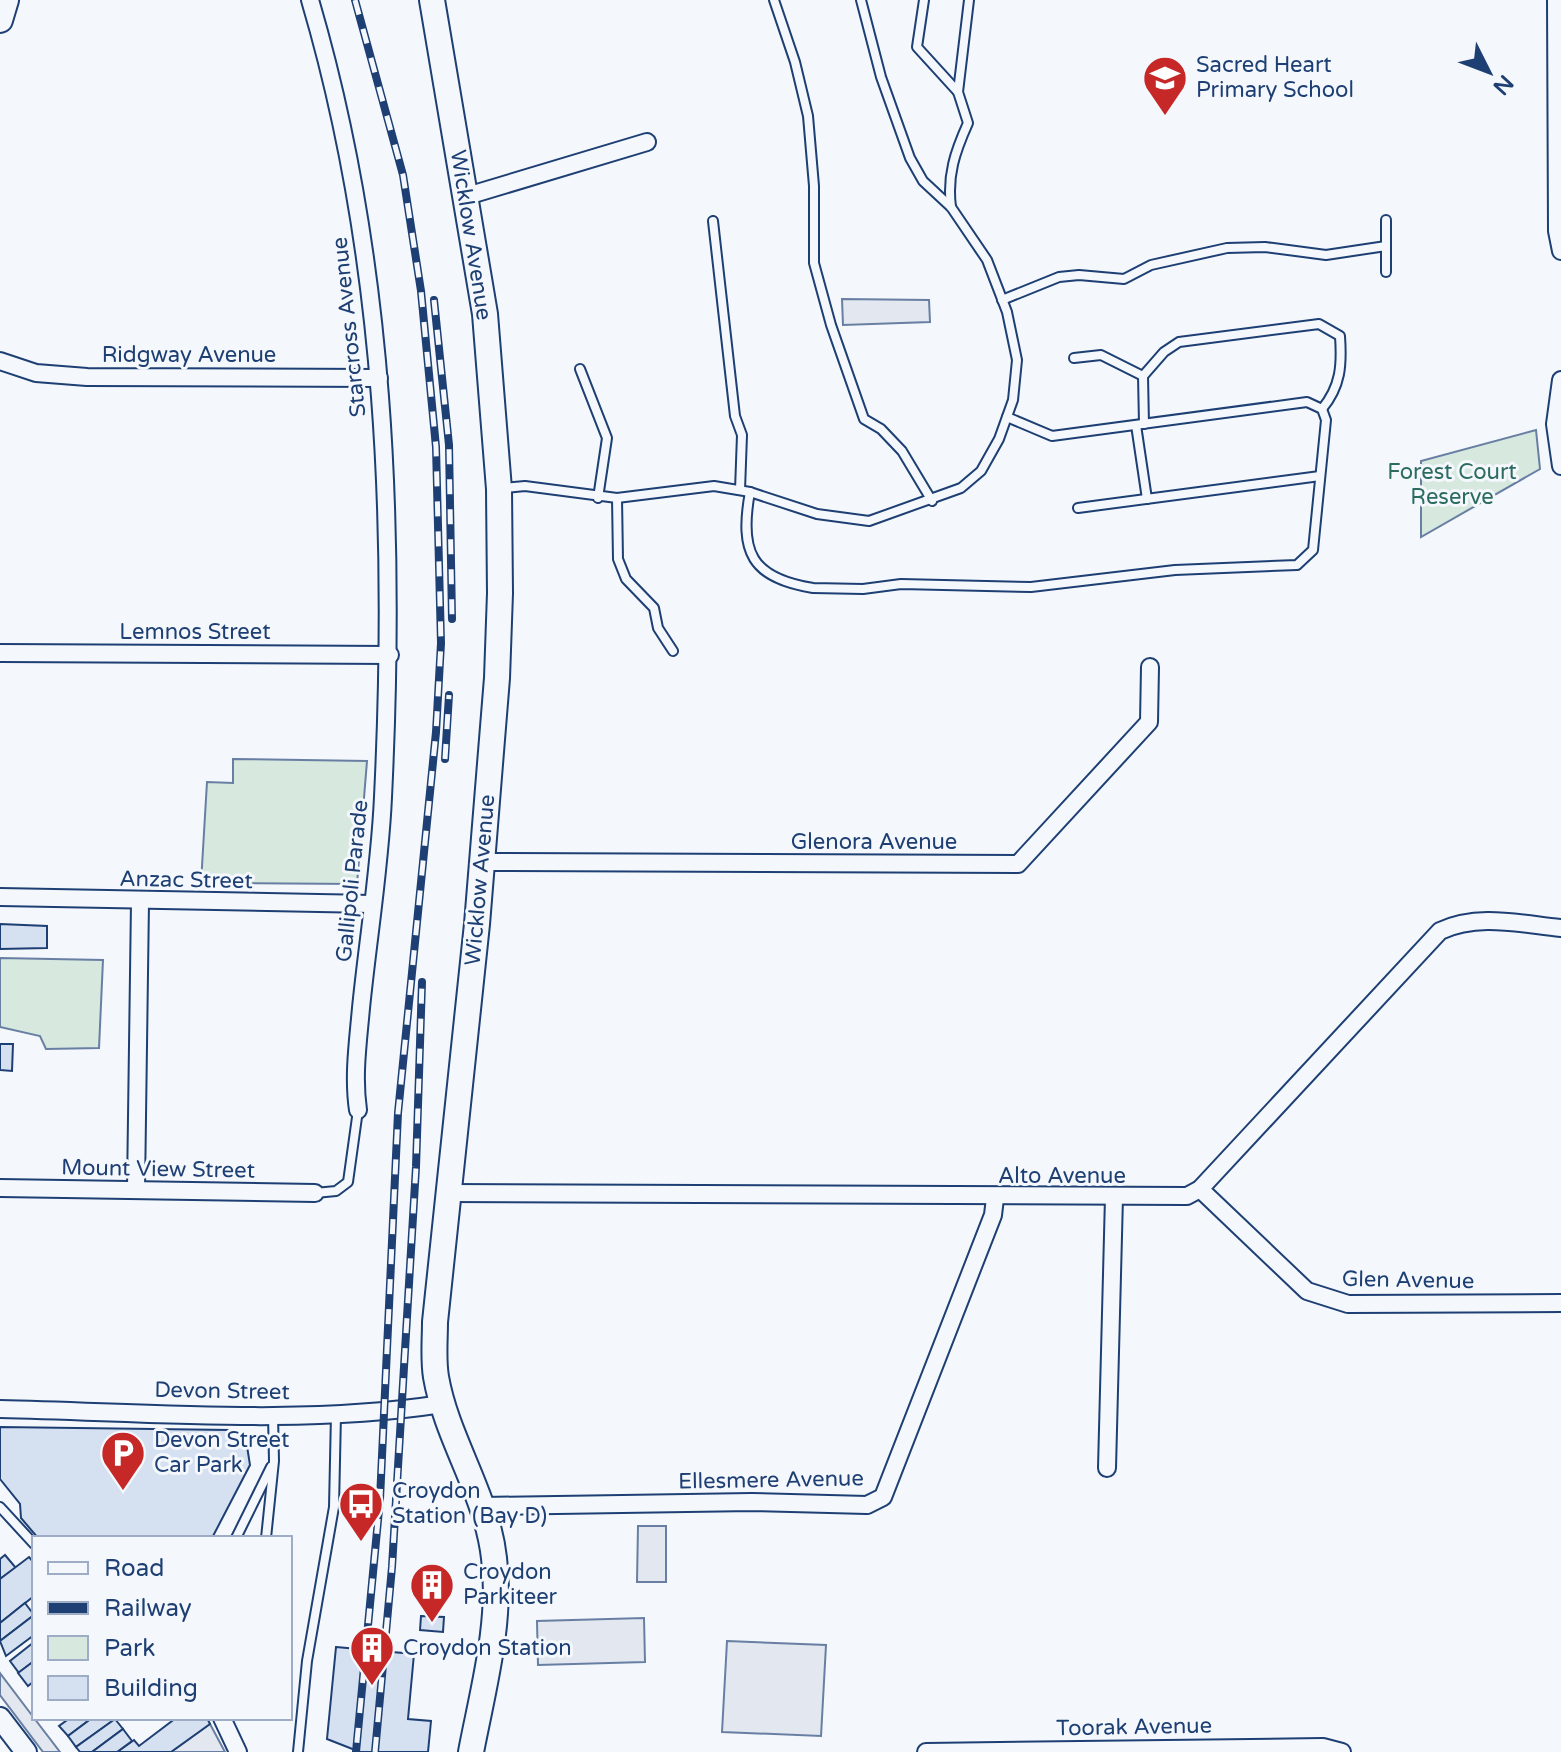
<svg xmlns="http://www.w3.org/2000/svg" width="1561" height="1752" viewBox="0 0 1561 1752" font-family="'Varela Round',sans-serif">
	<rect width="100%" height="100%" fill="#f4f7fb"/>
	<g fill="#d7e8df" stroke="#687fa3" stroke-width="2">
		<path d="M1536,430L1540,469L1421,537V461Z"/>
		<path d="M233,759L367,761L357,884L201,883L207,782L233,783Z"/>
		<path d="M0,958L103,960L99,1048L46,1049L40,1036L0,1027Z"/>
	</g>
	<g fill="#e3e8f0" stroke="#687fa3" stroke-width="2">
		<path d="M842,299L929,300L930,322L843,325Z"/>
		<path d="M638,1526H666V1582H637Z"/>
		<path d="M644,1618L645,1662L538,1665L537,1621Z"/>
		<path d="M727,1641L826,1645L821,1736L722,1732Z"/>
		<path d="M0,1673L34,1718L60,1752H43L0,1695Z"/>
		<path d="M210,1724L225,1752H171Z"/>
	</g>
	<g fill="#d5e0f0" stroke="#1d3f73" stroke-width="2">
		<path d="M0,924L47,926V948L0,949Z"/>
		<path d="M0,1044H13L12,1071L0,1070Z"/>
		<path d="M0,1427L231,1430L247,1446L250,1465L212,1538H38L21,1518L20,1504L0,1479Z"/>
		<path d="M5,1555L16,1568L0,1579V1559Z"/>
		<path d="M29,1557L34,1563V1596L0,1623V1579Z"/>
		<path d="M25,1603L34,1615L0,1641V1623Z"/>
		<path d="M34,1615V1635L6,1656L0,1641Z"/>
		<path d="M421,1616L444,1617L443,1632L420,1630Z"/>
		<path d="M34,1642V1661L19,1673L10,1661Z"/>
		<path d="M336,1647L414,1654L408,1719L431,1721L428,1752H360L327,1739Z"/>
		<path d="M34,1661V1681L28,1686L18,1673Z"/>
		<path d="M70,1718H92L68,1736L59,1726Z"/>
		<path d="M92,1718L115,1719L76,1747L68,1736Z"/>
		<path d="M176,1718H207L210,1724L171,1752H117L134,1740L139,1746Z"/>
		<path d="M115,1719L123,1729L92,1752H80L76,1747Z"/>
		<path d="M123,1729L132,1741L117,1752H92Z"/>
	</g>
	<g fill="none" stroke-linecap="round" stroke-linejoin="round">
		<g stroke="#1d3f73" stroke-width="12">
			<g id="service">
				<path d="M774,0L795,62L808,116L814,186V263L831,325L864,419L881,429L902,451L932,501"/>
				<path d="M924,0L917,47L958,92"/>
				<path d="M951,207C947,175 955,152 968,123L958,92L969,0"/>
				<path d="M713,221L735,416L742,435L740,490"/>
				<path d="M1386,272V220"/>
				<path d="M1002,300L1059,277L1079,275L1124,279L1151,265L1227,248L1265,247L1326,255L1386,246"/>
				<path d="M1074,358L1101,355L1143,376"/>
				<path d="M580,369L607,438L598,498"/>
				<path d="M1144,424L1143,376L1164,352L1179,342L1319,324L1340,336C1342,365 1341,386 1322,409"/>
				<path d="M1136,425L1147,499"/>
				<path d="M504,488L525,486L617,498L714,486L750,492L817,514L869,521L961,488L981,471L999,439L1013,400L1017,360L1007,312L987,260L951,207L923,181L910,158L881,77L861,0"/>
				<path d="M750,492C739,552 751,578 813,588L863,589L901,584L1031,587L1175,570L1297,565L1313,550L1326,420L1322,409L1307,402L1052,436L1007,417"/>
				<path d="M617,498L618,559L626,579L654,608L658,628L673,651"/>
				<path d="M1078,508L1320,476"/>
				<path d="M315,1193L336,1191L348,1182L358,1110"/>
				<path d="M0,1507L34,1544"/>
				<path d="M236,1538L271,1467"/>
				<path d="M266,1538L274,1461L273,1415"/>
				<path d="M298,1752L307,1661L334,1507L336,1414"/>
			</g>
		</g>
		<g stroke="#1d3f73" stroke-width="20">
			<g id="minor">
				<path d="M310,0C386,258 396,530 383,797C380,867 368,938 361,1008C358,1042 353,1076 358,1110"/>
				<path d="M1556,0L1557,231L1561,251"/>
				<path d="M467,196L647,142"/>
				<path d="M0,361L36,373L87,377L379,378"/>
				<path d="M1561,380L1555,424L1561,466"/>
				<path d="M0,653L390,655"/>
				<path d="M482,862L1018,864L1149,722L1150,667"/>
				<path d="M0,897L371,904"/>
				<path d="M0,1188L315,1193"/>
				<path d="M136,1189L140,902"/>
				<path d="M1200,1189L1307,1291L1348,1304L1561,1303"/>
				<path d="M447,1193L1187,1196L1200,1189L1440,931C1478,913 1520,924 1561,928"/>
				<path d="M0,1409C146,1412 298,1426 442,1404"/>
				<path d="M1107,1468L1114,1197"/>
				<path d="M483,1506L752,1502L867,1505L883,1497L993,1215L995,1198"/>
				<path d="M222,1718L238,1752"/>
				<path d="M926,1752L1323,1747L1342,1752"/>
			</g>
		</g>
		<g stroke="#1d3f73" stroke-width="24">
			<path id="tertiary" d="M0,1718L26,1752"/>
		</g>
		<g stroke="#1d3f73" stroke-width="28">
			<g id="primary">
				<path d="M432,0L485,314L499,489L500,593L497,678L477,924L435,1322C435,1340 433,1359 436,1377C447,1440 487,1494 494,1558C502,1622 483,1689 471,1752"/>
				<path d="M0,20L6,0"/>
			</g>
		</g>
		<use href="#service" stroke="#f4f7fb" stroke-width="8"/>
		<use href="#minor" stroke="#f4f7fb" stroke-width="16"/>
		<use href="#tertiary" stroke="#f4f7fb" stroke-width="20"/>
		<use href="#primary" stroke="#f4f7fb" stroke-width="24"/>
		<g stroke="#1d3f73" stroke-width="8">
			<g id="rail">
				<path d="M355,0L403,175L421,291L436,447L441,643L436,732L398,1113L380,1499L356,1752"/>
				<path d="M434,300L449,445L452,619"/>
				<path d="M445,759L449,695"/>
				<path d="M375,1752L392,1567L416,1167L422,982"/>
			</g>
		</g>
		<use href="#rail" stroke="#f4f7fb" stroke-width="5" stroke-dasharray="15" stroke-linecap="butt"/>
	</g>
	<defs>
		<g id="school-pin" transform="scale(2.3)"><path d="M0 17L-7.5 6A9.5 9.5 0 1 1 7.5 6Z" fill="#c62828" stroke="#f4f7fb"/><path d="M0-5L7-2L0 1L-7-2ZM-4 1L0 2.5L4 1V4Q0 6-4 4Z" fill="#fff"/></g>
		<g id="parking-pin" transform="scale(2.3)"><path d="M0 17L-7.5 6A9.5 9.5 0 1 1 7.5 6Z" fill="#c62828" stroke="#f4f7fb"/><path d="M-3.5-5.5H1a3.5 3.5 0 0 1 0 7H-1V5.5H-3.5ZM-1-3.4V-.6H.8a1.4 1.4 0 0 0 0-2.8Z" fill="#fff"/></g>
		<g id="bus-pin" transform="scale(2.3)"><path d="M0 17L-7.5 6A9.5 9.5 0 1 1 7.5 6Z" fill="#c62828" stroke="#f4f7fb"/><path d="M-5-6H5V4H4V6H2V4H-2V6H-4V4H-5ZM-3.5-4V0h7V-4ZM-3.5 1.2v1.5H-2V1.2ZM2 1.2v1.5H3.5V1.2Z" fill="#fff"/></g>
		<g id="building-pin" transform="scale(2.3)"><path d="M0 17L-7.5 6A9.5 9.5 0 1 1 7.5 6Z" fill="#c62828" stroke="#f4f7fb"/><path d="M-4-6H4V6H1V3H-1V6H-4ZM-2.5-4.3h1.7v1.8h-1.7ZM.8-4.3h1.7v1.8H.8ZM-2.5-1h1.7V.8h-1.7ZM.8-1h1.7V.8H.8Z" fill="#fff"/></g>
	</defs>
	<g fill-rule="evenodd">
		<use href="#school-pin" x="1165" y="78"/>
		<use href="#parking-pin" x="123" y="1453"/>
		<use href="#bus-pin" x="361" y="1504"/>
		<use href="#building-pin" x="432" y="1585"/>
		<use href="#building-pin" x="372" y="1648"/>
	</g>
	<g text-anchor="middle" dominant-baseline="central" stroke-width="6" stroke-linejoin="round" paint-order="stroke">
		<g font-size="22" fill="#1d3f73" stroke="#f4f7fb" text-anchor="start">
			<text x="1196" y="65">Sacred Heart<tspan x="1196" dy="25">Primary School</tspan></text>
			<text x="154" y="1440">Devon Street<tspan x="154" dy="25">Car Park</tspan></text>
			<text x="392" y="1491">Croydon<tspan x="392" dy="25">Station (Bay D)</tspan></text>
			<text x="463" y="1572">Croydon<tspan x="463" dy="25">Parkiteer</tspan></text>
			<text x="403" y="1648">Croydon Station</text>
		</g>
		<g font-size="22" fill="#1d3f73" stroke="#f4f7fb">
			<text transform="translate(471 235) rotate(81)">Wicklow Avenue</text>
			<text transform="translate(349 327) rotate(-96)">Starcross Avenue</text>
			<text x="189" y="355">Ridgway Avenue</text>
			<text x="195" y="632">Lemnos Street</text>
			<text x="874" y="842">Glenora Avenue</text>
			<text transform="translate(186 880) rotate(1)">Anzac Street</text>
			<text transform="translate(480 880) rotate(-85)">Wicklow Avenue</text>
			<text transform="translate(352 881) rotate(-84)">Gallipoli Parade</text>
			<text transform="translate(158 1169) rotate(1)">Mount View Street</text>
			<text x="1062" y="1176">Alto Avenue</text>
			<text transform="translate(1408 1280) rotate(1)">Glen Avenue</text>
			<text transform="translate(222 1391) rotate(1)">Devon Street</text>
			<text transform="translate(771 1480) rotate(-1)">Ellesmere Avenue</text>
			<text transform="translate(1134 1727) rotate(-1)">Toorak Avenue</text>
		</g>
		<g font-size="22" fill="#2c6c60" stroke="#f4f7fb">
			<text x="1452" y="472">Forest Court<tspan x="1452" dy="25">Reserve</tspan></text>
		</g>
	</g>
	<rect x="32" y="1536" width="260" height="184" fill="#f4f7fb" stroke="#9eadc5" stroke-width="2"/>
	<rect x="48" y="1562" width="40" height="12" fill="#f4f7fb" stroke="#9eadc5" stroke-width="2"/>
	<text x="104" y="1576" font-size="24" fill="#1d3f73">Road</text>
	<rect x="48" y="1602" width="40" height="12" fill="#1d3f73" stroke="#9eadc5" stroke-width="2"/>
	<text x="104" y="1616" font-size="24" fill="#1d3f73">Railway</text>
	<rect x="48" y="1636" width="40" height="24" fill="#d7e8df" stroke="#9eadc5" stroke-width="2"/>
	<text x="104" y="1656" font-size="24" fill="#1d3f73">Park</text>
	<rect x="48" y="1676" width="40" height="24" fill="#d5e0f0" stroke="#9eadc5" stroke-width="2"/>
	<text x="104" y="1696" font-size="24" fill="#1d3f73">Building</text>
	<g transform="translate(1489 72) rotate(132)" stroke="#f4f7fb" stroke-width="6" paint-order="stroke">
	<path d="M0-6L14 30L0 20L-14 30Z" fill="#1d3f73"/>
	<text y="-12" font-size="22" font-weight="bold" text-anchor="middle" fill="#1d3f73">N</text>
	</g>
</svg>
